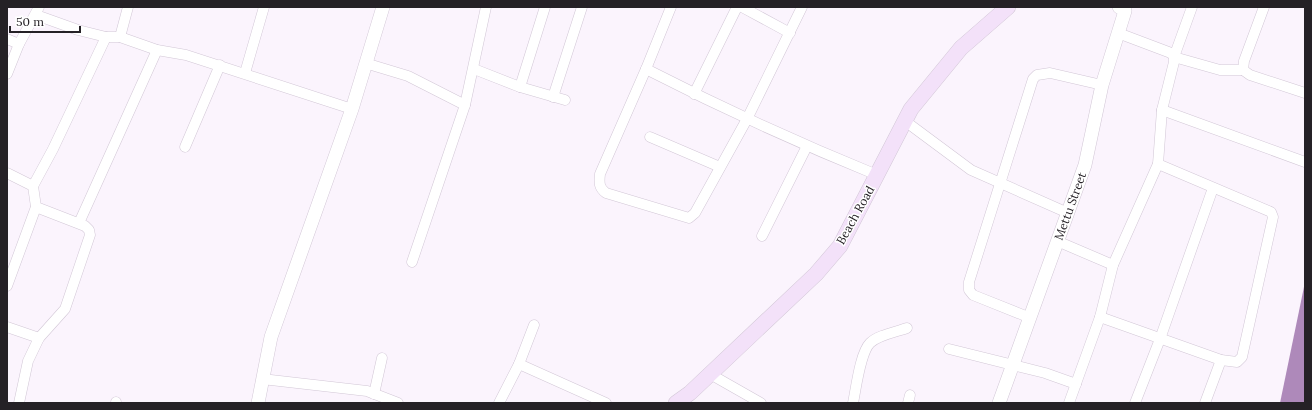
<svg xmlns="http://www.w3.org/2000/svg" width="1312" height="410" viewBox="0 0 1312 410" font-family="Lora,serif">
	<rect width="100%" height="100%" fill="#fbf4fd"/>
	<path fill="#ae89ba" d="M1305,282V403H1280Z"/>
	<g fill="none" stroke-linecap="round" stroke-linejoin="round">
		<g stroke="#d2c7d6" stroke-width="11">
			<g id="minor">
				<path d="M671,7L646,69L600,174C599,183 599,188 606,193L689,218L695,213L747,119L802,7"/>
				<path d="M742,7L790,33"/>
				<path d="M1192,7L1174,57L1220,70H1243"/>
				<path d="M1264,7L1244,61L1243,70L1250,75L1305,93"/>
				<path d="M36,15L78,30L106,37H120L157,50L186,55L352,109"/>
				<path d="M120,37L128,7"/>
				<path d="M7,39L19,44"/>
				<path d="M365,63L408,76L465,105"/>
				<path d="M474,69L520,87L565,100"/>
				<path d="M646,69C722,108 798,143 877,175"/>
				<path d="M245,73L264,7"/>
				<path d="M7,74L19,44L39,7"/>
				<path d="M520,87L545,7"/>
				<path d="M694,94L737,7"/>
				<path d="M553,97L582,7"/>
				<path d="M1162,110L1305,162"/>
				<path d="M905,121L971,170L1068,213"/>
				<path d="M650,137L720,167"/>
				<path d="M185,147L220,65"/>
				<path d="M7,173L33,186L36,207L85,226L89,230L90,235L65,309L39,338L28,361L19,403"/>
				<path d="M33,186L53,149L106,37"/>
				<path d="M79,223L157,50"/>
				<path d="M762,236L807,146"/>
				<path d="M1057,241L1113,265"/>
				<path d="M412,262L465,105L486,7"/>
				<path d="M7,286L36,207"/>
				<path d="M1028,317L973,295L969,290V282L1033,79L1037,75L1050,73L1102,85"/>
				<path d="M1100,317L1221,360L1237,362L1242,357L1273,217L1271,212L1158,164"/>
				<path d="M7,327L39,338"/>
				<path d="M949,349L1045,373L1076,384"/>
				<path d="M519,364L606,403"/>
				<path d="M710,374L761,403"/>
				<path d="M262,379L367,391L398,403"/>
				<path d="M374,394L382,358"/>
				<path d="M116,403V402"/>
				<path d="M499,403L519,364L534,325"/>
				<path d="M853,403C856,389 860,353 870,343C878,335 896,332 907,328"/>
				<path d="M908,403L910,395"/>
				<path d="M1069,403L1100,317L1113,265L1158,164L1162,110L1174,62V57L1171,53L1118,33"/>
				<path d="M1135,403L1160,339L1213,188"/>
				<path d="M1205,403L1221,360"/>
			</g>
		</g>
		<g stroke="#d2c7d6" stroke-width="14">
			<g id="tertiary">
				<path d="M258,403L271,337L352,109L383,7"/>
				<path d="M999,403L1085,165L1102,85L1125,11L1119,7"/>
			</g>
		</g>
		<g stroke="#d2c7d6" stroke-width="16">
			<path id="secondary" d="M676,403L690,393L816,274L840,246L911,109L961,48L1008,7"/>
		</g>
		<use href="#minor" stroke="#fff" stroke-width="10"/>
		<use href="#tertiary" stroke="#fff" stroke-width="13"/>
		<use href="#secondary" stroke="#f3e1f9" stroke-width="15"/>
	</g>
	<g text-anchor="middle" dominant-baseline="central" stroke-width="3" stroke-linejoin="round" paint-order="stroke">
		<g font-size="12" fill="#252126" stroke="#fff">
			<text transform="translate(1070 206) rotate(-70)">Mettu Street</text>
			<text transform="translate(855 215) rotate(-61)">Beach Road</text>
		</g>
	</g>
	<rect width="1312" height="410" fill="none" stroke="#252126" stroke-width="16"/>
	<path d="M10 26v6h70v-6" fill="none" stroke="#252126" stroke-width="2"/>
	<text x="16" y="26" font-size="12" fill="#252126" stroke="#ffffff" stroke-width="3" paint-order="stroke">50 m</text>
</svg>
